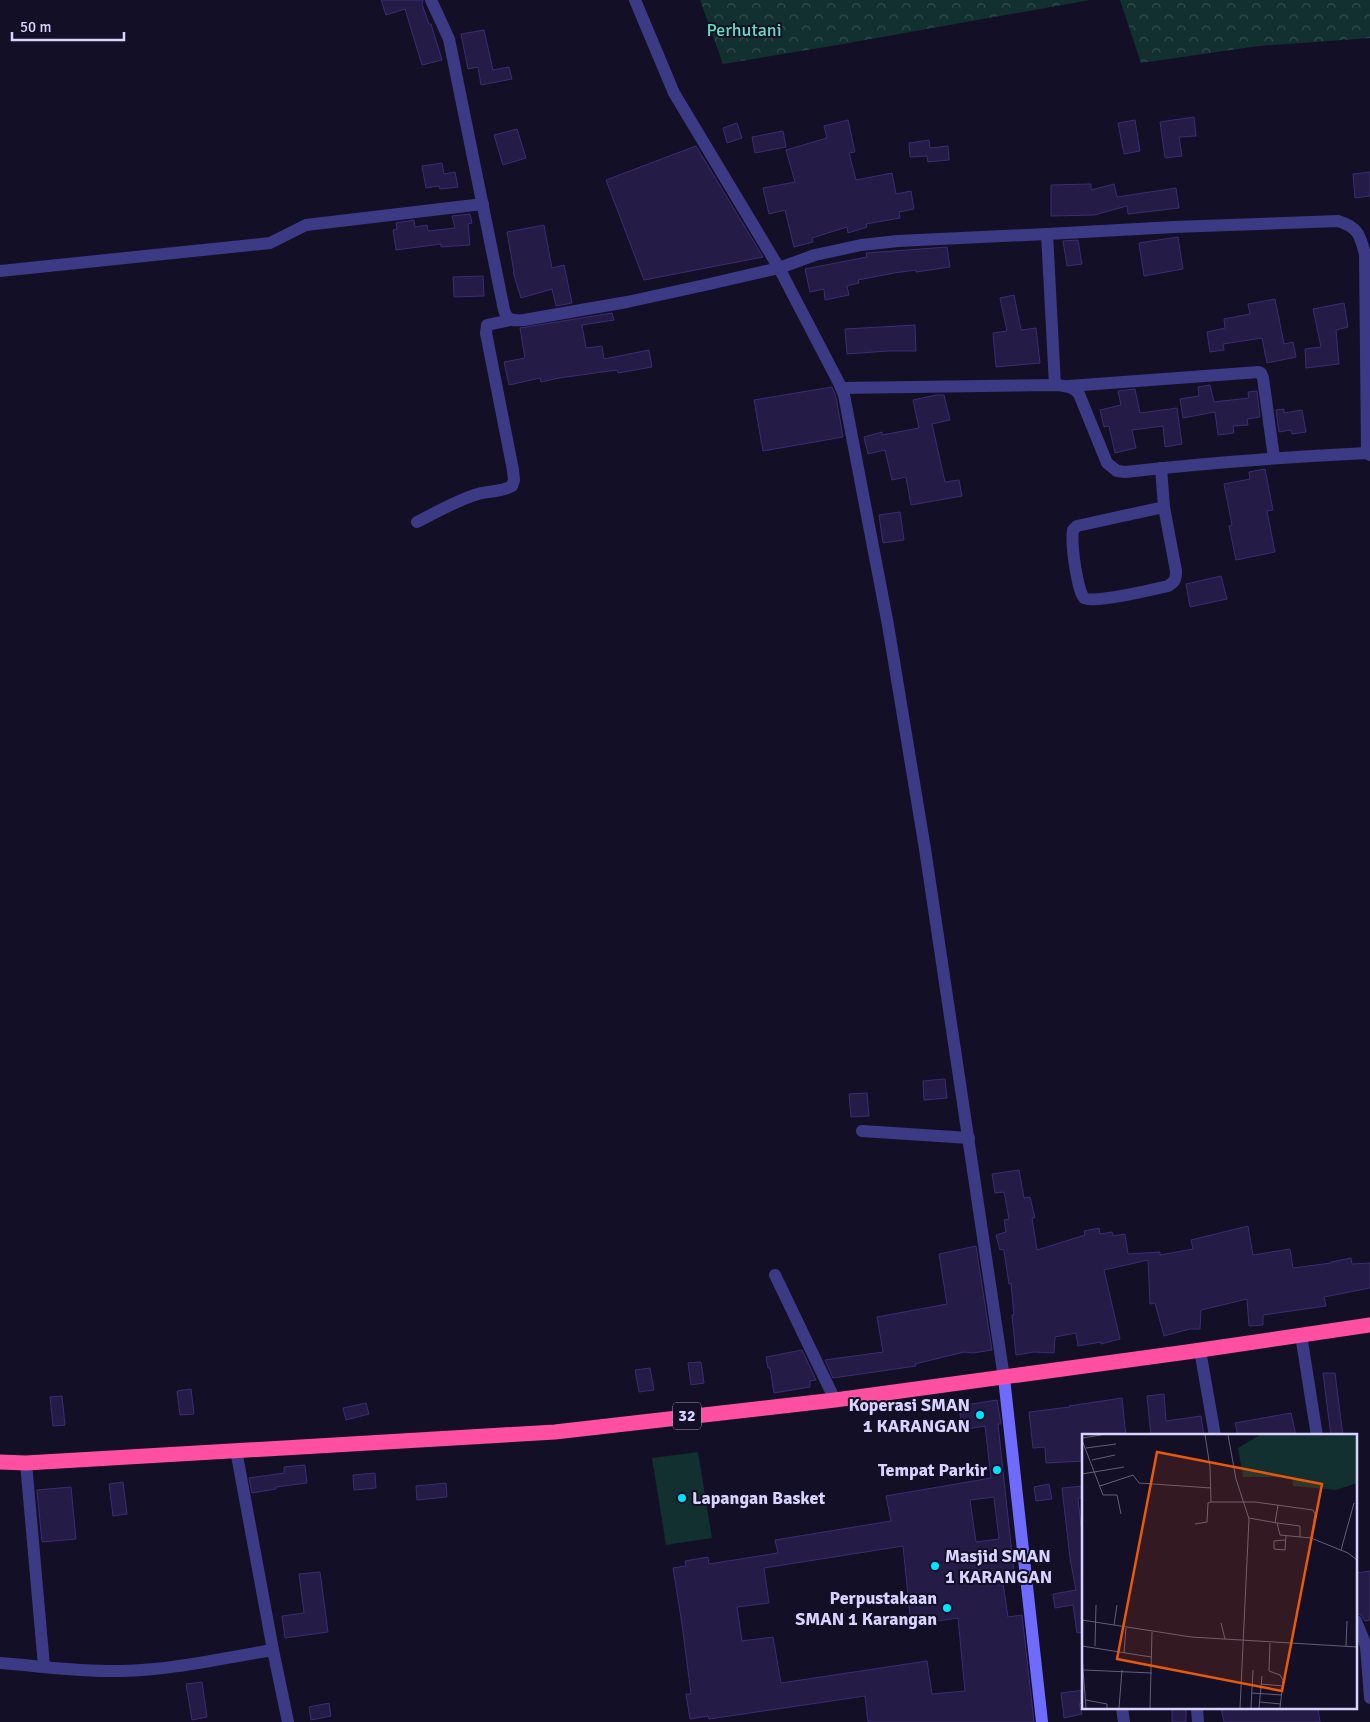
<svg xmlns="http://www.w3.org/2000/svg" width="1370" height="1722" viewBox="0 0 1370 1722" font-family="Signika,sans-serif">
	<defs>
		<pattern id="forest-crowns" width="20" height="18" patternUnits="userSpaceOnUse" patternTransform="scale(1.25)"><rect width="20" height="18" fill="#12302f"/><path d="M2 6a3 3 0 1 1 6 0M12 15a3 3 0 1 1 6 0" fill="none" stroke="#344d4e"/></pattern>
	</defs>
	<rect width="100%" height="100%" fill="#130f26"/>
	<g fill="url(#forest-crowns)">
		<path d="M700,0H1090L843,44L723,64Z"/>
		<path d="M1120,0H1370V38L1258,46L1141,63Z"/>
	</g>
	<path fill="#12302f" d="M698,1452L712,1538L666,1545L652,1458Z"/>
	<g fill="#241b47" stroke="#3b2d73" fill-rule="evenodd">
		<path d="M381,0H423L422,4L429,24H431L442,60L422,65L405,9L386,15Z"/>
		<path d="M484,30L493,70L509,67L512,79L481,85L478,67L468,69L461,34Z"/>
		<path d="M1194,117L1196,136L1179,137L1182,156L1165,158L1160,122Z"/>
		<path d="M848,120L855,152L849,153L856,180L892,173L896,194L911,191L914,209L899,212L900,218L866,224L867,227L848,233L847,227L812,238L813,242L794,247L785,210L769,214L763,188L795,182L786,150L827,138L824,126Z"/>
		<path d="M1135,120L1140,151L1124,154L1118,123Z"/>
		<path d="M737,123L742,138L727,143L723,128Z"/>
		<path d="M517,129L526,158L503,165L494,135Z"/>
		<path d="M783,131L786,147L755,153L752,137Z"/>
		<path d="M929,140L930,148L948,146L949,160L928,162L927,156L910,157L909,143Z"/>
		<path d="M696,146L763,257L644,280L606,180Z"/>
		<path d="M442,163L444,174L455,172L458,187L440,189L439,186L426,188L422,166Z"/>
		<path d="M1370,172V196L1355,198L1353,174Z"/>
		<path d="M1091,184V190L1114,184L1117,197L1176,188L1179,208L1128,214L1127,206L1094,215L1051,216V185Z"/>
		<path d="M470,214L472,223L468,224L470,245L441,247V244L396,250L393,230L397,229L396,223L414,220L415,227L427,225L428,231L455,228L452,216Z"/>
		<path d="M544,225L552,268L564,265L572,303L556,306L552,289L521,298L513,272H514L507,232Z"/>
		<path d="M1178,237L1183,269L1144,276L1139,243Z"/>
		<path d="M1078,240L1082,264L1067,266L1063,241Z"/>
		<path d="M947,247L950,267L916,272V270L894,273L858,280L859,283L847,286L849,295L825,300L824,289L810,292L805,269L867,257L866,253Z"/>
		<path d="M483,276L484,296L454,297L453,277Z"/>
		<path d="M1014,295L1021,330L1036,328L1040,363L996,367L993,333L1007,331L1000,298Z"/>
		<path d="M1275,299L1284,344L1293,342L1296,357L1267,363L1262,338L1223,344L1224,350L1210,352L1207,332L1225,328L1224,319L1250,314L1248,304Z"/>
		<path d="M1344,303L1348,327L1336,330L1339,364L1306,368L1305,349L1321,347L1313,309Z"/>
		<path d="M612,313L614,320L582,325L586,348L602,346L604,359L649,350L652,367L618,373L617,370L559,378L541,382L540,378L509,385L504,362L525,358L520,328Z"/>
		<path d="M915,325L916,351H888L847,354L845,329Z"/>
		<path d="M1210,385L1214,402L1249,398L1248,392L1257,391L1260,417L1247,419L1248,425L1233,426L1234,433L1218,435L1215,412L1183,418L1180,399L1199,396L1198,387Z"/>
		<path d="M832,387L836,397L843,437L763,451L754,400Z"/>
		<path d="M1135,389L1140,413L1177,408L1182,444L1165,447L1163,426L1132,430L1136,448L1115,453L1109,426L1104,427L1100,410L1121,405L1118,391Z"/>
		<path d="M936,395H944L950,420L932,424L945,482L959,480L962,496L911,505L906,477L892,480L885,450L868,454L864,437L882,432V435L919,428L913,400Z"/>
		<path d="M1284,409V413L1302,410L1306,432L1292,434L1291,430L1279,432L1276,410Z"/>
		<path d="M1265,469L1273,510L1267,511L1275,552L1236,560L1229,526L1232,525L1224,484L1250,479L1249,472Z"/>
		<path d="M900,512L904,540L883,543L879,515Z"/>
		<path d="M1221,576L1227,599L1190,607L1186,584Z"/>
		<path d="M945,1079L947,1098L924,1100L923,1081Z"/>
		<path d="M867,1093L869,1116L851,1117L849,1094Z"/>
		<path d="M1019,1170L1024,1198L1030,1197L1035,1218H1032L1037,1250L1085,1235L1084,1231L1099,1228L1100,1234L1112,1232L1113,1236L1125,1234L1128,1254L1160,1252V1255L1193,1249L1191,1240L1248,1226L1253,1255L1290,1249L1293,1268L1331,1263V1262L1351,1258L1352,1264L1370,1263V1288L1324,1297L1326,1306L1263,1315V1325L1249,1326L1247,1299L1201,1310L1200,1329H1190L1164,1336L1155,1303L1150,1304L1148,1260L1104,1270L1120,1339L1101,1344V1342L1078,1346L1076,1333L1055,1337L1054,1353L1034,1352L1016,1355L1012,1315H1014L1011,1283L1009,1284L1004,1251L1003,1249L1000,1250L996,1235L1006,1232L1004,1220L1009,1219L1004,1192L995,1193L992,1174Z"/>
		<path d="M976,1246L992,1350L973,1353L964,1352L915,1364L916,1366L833,1378L825,1360L883,1352L877,1317L947,1304L939,1254Z"/>
		<path d="M802,1350L816,1380L810,1381V1387L774,1393L770,1368H768L766,1357Z"/>
		<path d="M701,1362L704,1383L691,1385L688,1363Z"/>
		<path d="M650,1368L654,1390L639,1392L635,1370Z"/>
		<path d="M1323,1373H1335L1343,1436H1331Z"/>
		<path d="M191,1389L194,1414L180,1415L177,1391Z"/>
		<path d="M1164,1394L1166,1421L1201,1416L1204,1436H1151L1147,1396Z"/>
		<path d="M62,1396L65,1425L53,1426L50,1397Z"/>
		<path d="M1122,1398L1126,1436H1084V1461L1046,1463L1045,1447L1033,1448L1029,1412L1070,1407L1069,1406Z"/>
		<path d="M997,1400L1001,1424H998L1015,1582L1003,1583L1008,1617L1022,1615L1034,1722H868L865,1696L709,1719L708,1716L690,1719L686,1694H691L682,1624L673,1568L686,1566L685,1561L708,1557L709,1564L778,1553L775,1540L891,1521L886,1496L991,1478L985,1426L962,1430L959,1406ZM994,1497L999,1539L976,1542L970,1500ZM903,1546L911,1625L958,1618L965,1691L932,1694L927,1661L781,1683L773,1637L742,1641L737,1607L769,1603L764,1568Z"/>
		<path d="M366,1403L369,1414L346,1420L343,1408Z"/>
		<path d="M1291,1413L1296,1436H1238L1235,1423Z"/>
		<path d="M305,1465L307,1483L276,1487V1489L252,1493L249,1478L284,1473V1467Z"/>
		<path d="M375,1473L376,1488L354,1490L353,1475Z"/>
		<path d="M123,1482L127,1514L113,1516L109,1484Z"/>
		<path d="M446,1483L447,1497L417,1500L416,1486Z"/>
		<path d="M1049,1484L1052,1499L1036,1501L1034,1487Z"/>
		<path d="M1084,1486V1498H1078L1081,1527H1084V1632L1077,1633L1073,1605L1055,1608L1053,1594L1076,1590L1070,1558L1062,1488Z"/>
		<path d="M71,1487L76,1539L42,1542L37,1490Z"/>
		<path d="M1370,1571V1620L1365,1621L1361,1615L1356,1613V1573Z"/>
		<path d="M320,1572L328,1632L285,1638L282,1616L304,1613L299,1574Z"/>
		<path d="M202,1682L207,1717L192,1720L186,1684Z"/>
		<path d="M1084,1690V1703L1079,1704L1082,1714L1064,1718L1061,1693Z"/>
		<path d="M329,1703L331,1716L311,1720L309,1707Z"/>
		<rect x="1172" y="1708" width="14" height="14"/>
		<path d="M1221,1708H1318L1320,1722H1224Z"/>
	</g>
	<g fill="none" stroke-linecap="round" stroke-linejoin="round">
		<g stroke="#3d3a85" stroke-width="12">
			<path d="M431,0L449,39L504,310C507,321 514,321 524,320L627,302L705,285L779,268L815,255L861,245L898,241L1047,234L1174,227L1338,221C1358,227 1360,235 1365,254L1367,453"/>
			<path d="M635,0L674,93L779,268L839,383L844,395L888,625L925,849L1004,1378"/>
			<path d="M1047,234L1055,385"/>
			<path d="M0,271L270,243L306,225L483,204"/>
			<path d="M1069,386L1259,372L1261,373L1263,378L1274,458"/>
			<path d="M841,388L1055,385C1065,386 1073,386 1079,394L1107,463L1117,471L1125,472C1206,463 1286,457 1367,453L1370,455"/>
			<path d="M1161,468L1164,507L1176,571C1176,579 1175,582 1168,586C1155,589 1092,604 1084,598C1079,592 1078,580 1076,572C1074,558 1071,545 1073,530L1077,526L1164,507"/>
			<path d="M417,522C437,512 457,500 478,494C489,491 501,492 512,486L514,480L513,470L486,333L487,325L510,320"/>
			<path d="M862,1131L969,1138"/>
			<path d="M775,1275L835,1400"/>
			<path d="M1301,1335L1317,1436"/>
			<path d="M1200,1350L1215,1436"/>
			<path d="M236,1450L273,1650L288,1722"/>
			<path d="M26,1463L44,1666"/>
			<path d="M1356,1621L1366,1646L1370,1698"/>
			<path d="M0,1663C40,1666 81,1672 122,1671C172,1670 223,1658 273,1650"/>
			<path d="M1122,1708L1124,1722"/>
			<path d="M1197,1708L1198,1722"/>
		</g>
		<path stroke="#6f6bff" stroke-width="12" d="M1004,1378L1042,1722"/>
		<path stroke="#ff4fa3" stroke-width="15" d="M0,1462L26,1463L555,1432L835,1400L1187,1352L1370,1325"/>
	</g>
	<g fill="#00e5ff" stroke="#130f26" stroke-width="2">
		<circle cx="980" cy="1415" r="5"/>
		<circle cx="997" cy="1470" r="5"/>
		<circle cx="682" cy="1498" r="5"/>
		<circle cx="935" cy="1566" r="5"/>
		<circle cx="947" cy="1608" r="5"/>
	</g>
	<g text-anchor="middle" dominant-baseline="central" stroke-width="4" stroke-linejoin="round" paint-order="stroke">
		<rect fill="#130f26" stroke="#9e99be" stroke-width="1" x="673" y="1402.5" width="28" height="27" rx="4"/>
		<g font-size="16" font-weight="bold" fill="#d9d4ff">
			<text x="687" y="1416">32</text>
		</g>
		<g font-size="18" fill="#5fe0c0" stroke="#130f26">
			<text x="744" y="30">Perhutani</text>
		</g>
		<g font-size="18" font-weight="bold" fill="#d9d4ff" stroke="#130f26" text-anchor="end">
			<text x="970" y="1405">Koperasi SMAN<tspan x="970" dy="21">1 KARANGAN</tspan></text>
			<text x="987" y="1470">Tempat Parkir</text>
			<text x="692" y="1498" text-anchor="start">Lapangan Basket</text>
			<text x="945" y="1556" text-anchor="start">Masjid SMAN<tspan x="945" dy="21">1 KARANGAN</tspan></text>
			<text x="937" y="1598">Perpustakaan<tspan x="937" dy="21">SMAN 1 Karangan</tspan></text>
		</g>
	</g>
	<g transform="translate(1082 1434)">
		<rect width="275" height="275" fill="#130f26"/>
		<path d="M178,1H275V49L254,56L211,52L210,43H161L156,14Z" fill="#12302f"/>
		<path fill="none" stroke="#625e7d" stroke-width="1" d="M123,1L128,33L129,68H173L231,76L233,80L229,104M146,1L154,45L167,85L158,274M0,4L19,1M0,6L21,61H35L39,80M4,14L34,10M10,26L33,21M0,40L42,33M18,52L51,41L57,49L129,54M167,84L195,89L198,101L229,104L266,119L275,126M193,89L196,71M195,89L218,92V103M113,90L125,88L126,69L129,68M203,106L192,107V115L203,116L204,101M259,116L272,69M0,186L109,203L275,213M139,189L143,205M32,191L35,171M188,209L187,237L198,241L201,246L198,274M0,212L69,223M13,212L14,171M264,212L265,187M42,219L44,194M0,222L4,274M2,236L70,239M179,250L201,252M170,259L200,261M4,266L25,270V274M178,268L199,270M37,274L40,236M68,274L70,198M169,274L171,236M177,274L180,242"/>
		<path fill="#e8590c" fill-opacity="0.15" stroke="#e8590c" stroke-width="2.5" d="M75,18L240,50L200,257L35,225Z"/>
		<rect width="275" height="275" fill="none" stroke="#d9d4ff" stroke-width="2.5"/>
	</g>
	<path d="M12 32v8h112v-8" fill="none" stroke="#d9d4ff" stroke-width="2.5"/>
	<text x="20" y="32" font-size="15" fill="#d9d4ff" stroke="#130f26" stroke-width="4" paint-order="stroke">50 m</text>
</svg>
